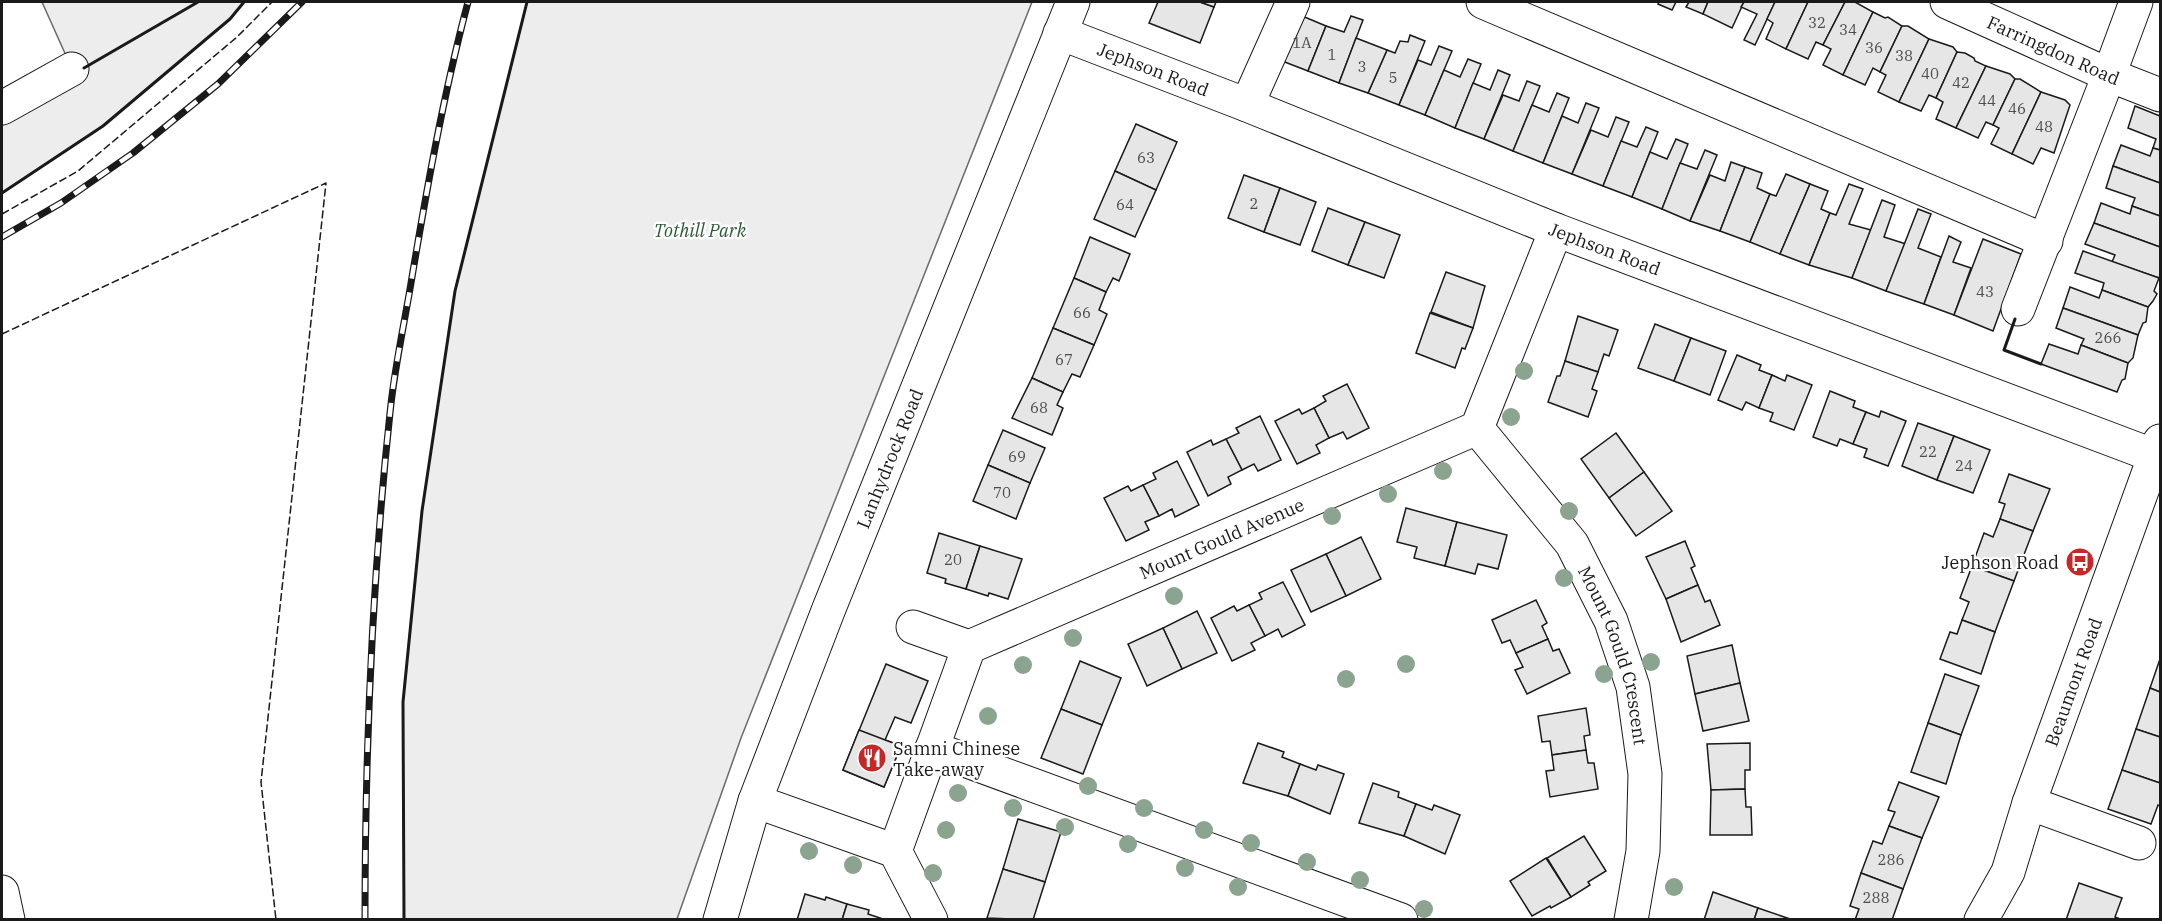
<svg xmlns="http://www.w3.org/2000/svg" width="2162" height="921" viewBox="0 0 2162 921" font-family="'IBM Plex Serif',serif">
	<rect width="100%" height="100%" fill="#fff"/>
	<g fill="#ededed" stroke="#6a6a6a" stroke-width="1.5">
		<path d="M42,2H244L230,19L103,126L2,193V116L72,69Z"/>
		<path d="M527,2H1032L741,738L677,919H404L403,702L422,511L455,291Z"/>
	</g>
	<g fill="#e6e6e6" stroke="#1a1a1a" stroke-width="1.5">
		<path d="M1158,2H1200L1214,7L1200,43L1149,23Z"/>
		<path d="M1200,2H1216L1214,7Z"/>
		<path d="M1659,2H1676L1672,10L1658,4Z"/>
		<path d="M1689,2H1708L1703,14L1686,7Z"/>
		<path d="M1708,2H1744L1732,28L1703,14Z"/>
		<path d="M1744,2H1775L1755,45L1744,40L1757,14L1741,7Z"/>
		<path d="M1775,2H1808L1786,49L1766,39L1773,23L1767,19Z"/>
		<path d="M1808,2H1845L1823,45L1816,42L1808,59L1786,49Z"/>
		<path d="M1845,2H1855L1873,12L1843,75L1823,65L1831,49L1823,45Z"/>
		<path d="M1873,12L1885,18L1888,17L1902,26L1880,72L1873,68L1865,85L1843,75Z"/>
		<path d="M1295,13L1326,26L1308,71L1277,59Z"/>
		<path d="M1351,16L1363,20L1339,83L1308,71L1326,26L1344,32Z"/>
		<path d="M1902,26H1908L1929,39L1899,102L1878,92L1886,75L1880,72Z"/>
		<path d="M1410,35L1425,41L1399,105L1368,93L1387,50L1395,53L1400,41L1408,42Z"/>
		<path d="M1356,38L1387,50L1368,93L1339,83Z"/>
		<path d="M1929,39L1953,47L1957,52L1936,98L1929,95L1921,111L1899,102Z"/>
		<path d="M1439,46L1452,51L1425,115L1399,105L1418,60L1431,65Z"/>
		<path d="M1957,52L1965,53L1974,58L1975,61L1986,66L1956,128L1936,119L1943,102L1936,98Z"/>
		<path d="M1468,59L1481,64L1455,128L1425,115L1444,70L1460,77Z"/>
		<path d="M1986,66L2010,74L2015,79L1993,125L1986,122L1978,138L1956,128Z"/>
		<path d="M1498,70L1510,75L1484,139L1455,128L1473,83L1490,90Z"/>
		<path d="M2015,79H2020L2041,92L2012,154L1991,144L1999,128L1993,125Z"/>
		<path d="M1527,81L1540,86L1513,151L1484,139L1503,95L1519,101Z"/>
		<path d="M2041,92L2065,100L2070,105L2054,153L2041,148L2033,164L2012,154Z"/>
		<path d="M1557,93L1569,98L1543,163L1513,151L1532,105L1549,112Z"/>
		<path d="M1586,103L1599,108L1572,174L1543,163L1562,116L1578,123Z"/>
		<path d="M2135,106L2160,116V150L2153,148L2156,139L2128,128Z"/>
		<path d="M1616,117L1629,122L1603,186L1572,174L1591,130L1608,137Z"/>
		<path d="M1136,124L1177,142L1156,190L1115,171Z"/>
		<path d="M1646,127L1658,132L1632,197L1603,186L1621,141L1637,147Z"/>
		<path d="M1676,139L1688,144L1662,209L1632,197L1650,152L1667,159Z"/>
		<path d="M2121,145L2150,156L2153,148L2160,150V183L2113,166Z"/>
		<path d="M1705,150L1717,155L1690,221L1662,209L1680,163L1697,169Z"/>
		<path d="M1731,162L1745,167L1720,231L1690,221L1710,175L1725,181Z"/>
		<path d="M2113,166L2160,183V216L2132,206L2135,198L2106,188Z"/>
		<path d="M1745,167L1762,173L1757,188L1770,194L1750,242L1720,231Z"/>
		<path d="M1115,171L1156,190L1135,237L1094,219Z"/>
		<path d="M1786,174L1810,184L1780,254L1750,242L1770,194L1776,196Z"/>
		<path d="M1244,175L1280,188L1264,232L1228,218Z"/>
		<path d="M1810,184L1828,191L1821,209L1830,213L1809,265L1780,254Z"/>
		<path d="M1849,184L1863,189L1849,224L1871,230L1852,278L1809,265L1830,213L1836,215Z"/>
		<path d="M1280,188L1316,202L1300,245L1264,232Z"/>
		<path d="M1882,200L1895,205L1884,237L1906,244L1886,291L1852,278Z"/>
		<path d="M2101,203L2130,214L2132,206L2160,216V247L2094,223Z"/>
		<path d="M1328,208L1365,222L1348,265L1312,251Z"/>
		<path d="M1918,209L1931,214L1918,248L1941,257L1924,304L1886,291Z"/>
		<path d="M1365,222L1400,235L1384,278L1348,265Z"/>
		<path d="M2094,223L2160,247V275L2159,278L2112,262L2115,255L2085,244Z"/>
		<path d="M1949,236L1961,242L1953,262L1971,268L1954,315L1924,304Z"/>
		<path d="M1090,237L1130,254L1119,281L1113,278L1106,292L1074,278Z"/>
		<path d="M1983,239L2021,254L1993,331L1954,315Z"/>
		<path d="M2083,251L2159,278L2154,291L2157,294L2153,301L2148,307L2102,290L2104,283L2075,273Z"/>
		<path d="M1446,272L1485,286L1473,328L1431,312Z"/>
		<path d="M1074,278L1106,292L1099,310L1107,314L1094,345L1053,328Z"/>
		<path d="M2070,287L2099,298L2102,290L2148,307L2146,322L2143,323L2138,335L2063,308Z"/>
		<path d="M2063,308L2138,335L2133,358L2128,363L2081,345L2084,339L2056,328Z"/>
		<path d="M1430,313L1473,328L1465,349L1462,348L1455,368L1416,353Z"/>
		<path d="M1578,316L1618,330L1609,356L1604,354L1598,372L1565,361Z"/>
		<path d="M1655,324L1691,338L1674,381L1638,368Z"/>
		<path d="M1053,328L1094,345L1080,377L1072,374L1063,392L1032,378Z"/>
		<path d="M1691,338L1726,351L1710,395L1674,381Z"/>
		<path d="M2049,344L2078,354L2081,345L2128,363L2125,379L2122,380L2117,392L2041,364Z"/>
		<path d="M1737,355L1761,365L1759,370L1772,375L1759,408L1746,402L1742,410L1718,400Z"/>
		<path d="M1565,361L1598,372L1592,389L1597,391L1588,417L1548,402L1557,376H1560Z"/>
		<path d="M1772,375L1785,381L1787,375L1812,385L1794,430L1770,421L1773,413L1759,408Z"/>
		<path d="M1032,378L1063,392L1057,405L1063,408L1052,435L1012,418Z"/>
		<path d="M1347,384L1369,428L1347,439L1343,432L1329,438L1314,408L1326,401L1323,396Z"/>
		<path d="M1830,391L1855,401L1853,407L1866,412L1853,444L1840,439L1837,446L1813,437Z"/>
		<path d="M1314,408L1329,438L1316,445L1320,453L1297,464L1275,421L1299,409L1302,414Z"/>
		<path d="M1881,411L1906,421L1888,466L1864,457L1867,449L1853,444L1866,412L1879,417Z"/>
		<path d="M1260,416L1281,460L1258,471L1254,464L1242,470L1226,439L1239,433L1236,428Z"/>
		<path d="M1918,423L1954,436L1937,480L1902,466Z"/>
		<path d="M1003,430L1045,448L1030,483L988,465Z"/>
		<path d="M1616,433L1644,472L1609,498L1581,459Z"/>
		<path d="M1954,436L1990,450L1973,493L1937,480Z"/>
		<path d="M1226,439L1242,470L1228,477L1231,484L1208,496L1187,452L1211,440L1213,445Z"/>
		<path d="M1177,461L1199,505L1175,517L1172,509L1159,516L1143,485L1156,479L1153,473Z"/>
		<path d="M988,465L1030,483L1016,519L973,501Z"/>
		<path d="M1644,472L1672,511L1636,536L1609,498Z"/>
		<path d="M2009,474L2050,489L2033,531L2000,519L2005,504L1999,502Z"/>
		<path d="M1143,485L1159,516L1145,522L1149,530L1126,541L1104,498L1128,486L1131,491Z"/>
		<path d="M1406,508L1457,522L1445,566L1414,558L1417,547L1397,542Z"/>
		<path d="M2000,519L2033,531L2014,581L1972,566L1984,533L1993,537Z"/>
		<path d="M1457,522L1507,535L1498,569L1478,564L1475,574L1445,566Z"/>
		<path d="M939,533L980,546L966,589L945,583L946,579L927,573Z"/>
		<path d="M1361,537L1381,579L1346,596L1326,554Z"/>
		<path d="M1685,541L1695,566L1691,568L1698,585L1666,599L1646,557Z"/>
		<path d="M980,546L1022,559L1008,599L989,593L988,596L966,589Z"/>
		<path d="M1326,554L1346,596L1311,612L1291,570Z"/>
		<path d="M1972,566L2014,581L1995,632L1962,620L1969,602L1960,598Z"/>
		<path d="M1283,582L1305,625L1282,637L1278,629L1265,636L1249,605L1262,599L1259,593Z"/>
		<path d="M1698,585L1705,602L1710,600L1720,625L1681,642L1666,599Z"/>
		<path d="M1536,600L1547,623L1542,626L1548,639L1516,653L1510,640L1502,643L1492,620Z"/>
		<path d="M1249,605L1265,636L1251,643L1255,650L1232,661L1211,618L1234,606L1237,611Z"/>
		<path d="M1197,611L1217,653L1182,669L1163,628Z"/>
		<path d="M1962,620L1995,632L1981,674L1940,659L1950,632L1957,634Z"/>
		<path d="M1163,628L1182,669L1147,686L1128,644Z"/>
		<path d="M1548,639L1553,651L1559,649L1570,673L1527,694L1515,670L1523,667L1516,653Z"/>
		<path d="M1732,645L1740,683L1695,694L1687,656Z"/>
		<path d="M2160,659V692L2150,688Z"/>
		<path d="M1080,661L1121,678L1102,725L1061,709Z"/>
		<path d="M886,664L928,681L911,723L895,717L885,740L901,746L884,787L843,770Z"/>
		<path d="M1945,674L1979,686L1961,735L1928,723Z"/>
		<path d="M1740,683L1749,721L1703,731L1695,694Z"/>
		<path d="M2150,688L2160,692V737L2136,729Z"/>
		<path d="M1586,708L1590,735L1584,736L1586,750L1552,755L1550,741L1542,742L1538,716Z"/>
		<path d="M1061,709L1102,725L1083,774L1041,758Z"/>
		<path d="M1928,723L1961,735L1946,784L1911,772Z"/>
		<path d="M2136,729L2160,737V783L2122,770Z"/>
		<path d="M859,730L901,746L884,787L843,770Z"/>
		<path d="M1258,743L1284,752L1282,757L1300,764L1288,796L1243,783Z"/>
		<path d="M1750,743V770H1745V789L1711,790L1707,744Z"/>
		<path d="M1586,750L1588,763H1594L1598,789L1550,797L1546,771L1554,770L1552,755Z"/>
		<path d="M1300,764L1316,770L1318,765L1344,774L1330,814L1288,796Z"/>
		<path d="M2122,770L2160,783V806L2158,805L2151,824L2108,809Z"/>
		<path d="M1899,782L1939,797L1922,838L1889,826L1895,812L1888,810Z"/>
		<path d="M1373,783L1399,792L1398,797L1416,804L1404,836L1359,823Z"/>
		<path d="M1745,789L1746,807H1751L1752,835H1710L1711,790Z"/>
		<path d="M1416,804L1432,810L1434,805L1460,815L1445,854L1404,836Z"/>
		<path d="M1018,819L1061,832L1045,882L1003,869Z"/>
		<path d="M1889,826L1922,838L1903,889L1861,873L1873,841L1882,844Z"/>
		<path d="M1584,836L1606,871L1588,882L1590,885L1571,897L1547,858Z"/>
		<path d="M1546,858L1571,897L1551,908L1550,906L1532,916L1510,881Z"/>
		<path d="M1003,869L1045,882L1033,920L987,918Z"/>
		<path d="M1861,873L1903,889L1892,920H1855L1859,909L1850,906Z"/>
		<path d="M2079,883L2122,898L2115,917L2123,920H2066Z"/>
		<path d="M1713,892L1758,908L1754,920H1704Z"/>
		<path d="M805,894L825,900L826,897L847,904L842,920H797Z"/>
		<path d="M847,904L869,910L868,914L886,920H842Z"/>
		<path d="M1758,908L1793,920H1754Z"/>
	</g>
	<g fill="none" stroke-linecap="round" stroke-linejoin="round">
		<g stroke="#1a1a1a" stroke-width="35">
			<g id="minor">
				<path d="M1483,2L2046,241"/>
				<path id="s1" d="M1947,2L2109,75L2160,95"/>
				<path id="s2" d="M1060,33L1247,105L1556,230L2155,456"/>
				<path d="M1247,105L1293,2"/>
				<path d="M2,108L72,69"/>
				<path d="M2018,309L2109,75L2136,2"/>
				<path id="s3" d="M1477,428L1572,544L1611,621L1633,687L1645,774L1643,851L1631,920"/>
				<path d="M913,627L969,647"/>
				<path d="M932,748L1401,920"/>
				<path d="M755,801L895,851L931,920"/>
				<path d="M2029,803L2139,843"/>
				<path id="s4" d="M895,851L969,647L1477,428L1556,230"/>
				<path d="M2,892L8,920"/>
				<path id="s5" d="M720,920L755,801L828,611L1073,2"/>
				<path id="s6" d="M1981,920L2008,872L2029,803L2160,441"/>
			</g>
		</g>
		<use href="#minor" stroke="#fff" stroke-width="33"/>
		<g stroke="#1a1a1a" stroke-width="7">
			<g id="rail">
				<path d="M2,237L61,203L133,153L218,84L302,2"/>
				<path d="M365,920C365,751 372,581 390,413C394,371 403,330 410,289C426,193 443,96 468,2"/>
			</g>
		</g>
		<use href="#rail" stroke="#fff" stroke-width="4.5" stroke-dasharray="14" stroke-linecap="butt"/>
		<g stroke="#1a1a1a" stroke-width="1.5" stroke-dasharray="8 3" stroke-linecap="butt">
			<path d="M2,214L78,171L237,37L272,2"/>
			<path d="M2,334L326,183L261,782L276,920"/>
		</g>
		<g stroke="#1a1a1a" stroke-width="3">
			<path d="M84,68L198,2"/>
			<path d="M2,193L103,126L230,19L244,2"/>
			<path d="M2015,319L2004,350L2041,364"/>
			<path d="M404,920L403,702L422,511L455,291L527,2"/>
		</g>
	</g>
	<g fill="#8aa48f">
		<circle cx="1524" cy="371" r="9"/>
		<circle cx="1511" cy="417" r="9"/>
		<circle cx="1443" cy="471" r="9"/>
		<circle cx="1388" cy="494" r="9"/>
		<circle cx="1569" cy="511" r="9"/>
		<circle cx="1332" cy="516" r="9"/>
		<circle cx="1564" cy="578" r="9"/>
		<circle cx="1174" cy="596" r="9"/>
		<circle cx="1073" cy="638" r="9"/>
		<circle cx="1651" cy="662" r="9"/>
		<circle cx="1406" cy="664" r="9"/>
		<circle cx="1023" cy="665" r="9"/>
		<circle cx="1604" cy="674" r="9"/>
		<circle cx="1346" cy="679" r="9"/>
		<circle cx="988" cy="716" r="9"/>
		<circle cx="1088" cy="786" r="9"/>
		<circle cx="958" cy="793" r="9"/>
		<circle cx="1013" cy="808" r="9"/>
		<circle cx="1144" cy="808" r="9"/>
		<circle cx="1065" cy="827" r="9"/>
		<circle cx="946" cy="830" r="9"/>
		<circle cx="1204" cy="830" r="9"/>
		<circle cx="1251" cy="843" r="9"/>
		<circle cx="1128" cy="844" r="9"/>
		<circle cx="809" cy="851" r="9"/>
		<circle cx="1307" cy="862" r="9"/>
		<circle cx="853" cy="865" r="9"/>
		<circle cx="1185" cy="868" r="9"/>
		<circle cx="933" cy="873" r="9"/>
		<circle cx="1360" cy="880" r="9"/>
		<circle cx="1238" cy="887" r="9"/>
		<circle cx="1674" cy="887" r="9"/>
		<circle cx="1424" cy="909" r="9"/>
	</g>
	<defs>
		<g id="bus-disc" transform="scale(1.5)"><circle r="9.5" fill="#c62828" stroke="#fff"/><path d="M-5-6H5V4H4V6H2V4H-2V6H-4V4H-5ZM-3.5-4V0h7V-4ZM-3.5 1.2v1.5H-2V1.2ZM2 1.2v1.5H3.5V1.2Z" fill="#fff"/></g>
		<g id="restaurant-disc" transform="scale(1.5)"><circle r="9.5" fill="#c62828" stroke="#fff"/><path d="M-5-6h1v4h1v-4h1v4h1v-4h1v5L-1.5 .5V6h-2V.5L-5-1ZM5-6V6H3V1.5H1.5Q1.5-4 5-6Z" fill="#fff"/></g>
	</defs>
	<g fill-rule="evenodd">
		<use href="#bus-disc" x="2080" y="562"/>
		<use href="#restaurant-disc" x="872" y="758"/>
	</g>
	<g text-anchor="middle" dominant-baseline="central" stroke-width="4.5" stroke-linejoin="round" paint-order="stroke">
		<g font-size="15" fill="#4d4d4d">
			<text x="1817" y="22">32</text>
			<text x="1848" y="29">34</text>
			<text x="1302" y="42">1A</text>
			<text x="1874" y="47">36</text>
			<text x="1332" y="54">1</text>
			<text x="1904" y="55">38</text>
			<text x="1362" y="66">3</text>
			<text x="1930" y="73">40</text>
			<text x="1393" y="77">5</text>
			<text x="1961" y="82">42</text>
			<text x="1987" y="100">44</text>
			<text x="2017" y="108">46</text>
			<text x="2044" y="126">48</text>
			<text x="1146" y="157">63</text>
			<text x="1254" y="203">2</text>
			<text x="1125" y="204">64</text>
			<text x="1985" y="291">43</text>
			<text x="1082" y="312">66</text>
			<text x="2108" y="337">266</text>
			<text x="1064" y="359">67</text>
			<text x="1039" y="407">68</text>
			<text x="1928" y="451">22</text>
			<text x="1017" y="456">69</text>
			<text x="1964" y="465">24</text>
			<text x="1002" y="492">70</text>
			<text x="953" y="559">20</text>
			<text x="1891" y="859">286</text>
			<text x="1876" y="897">288</text>
		</g>
		<g font-size="18" fill="#1a1a1a" stroke="#fff">
			<text stroke="none"><textPath href="#s1" startOffset="117">Farringdon Road</textPath></text>
			<text stroke="none"><textPath href="#s2" startOffset="100">Jephson Road</textPath></text>
			<text stroke="none"><textPath href="#s2" startOffset="586">Jephson Road</textPath></text>
			<text stroke="none"><textPath href="#s5" startOffset="492">Lanhydrock Road</textPath></text>
			<text stroke="none"><textPath href="#s4" startOffset="492">Mount Gould Avenue</textPath></text>
			<text stroke="none"><textPath href="#s3" startOffset="270">Mount Gould Crescent</textPath></text>
			<text stroke="none"><textPath href="#s6" startOffset="256">Beaumont Road</textPath></text>
		</g>
		<g font-size="18" font-style="italic" fill="#2b5a34" stroke="#fff">
			<text x="700" y="230">Tothill Park</text>
		</g>
		<g font-size="18" fill="#1a1a1a" stroke="#fff" text-anchor="end">
			<text x="2059" y="562">Jephson Road</text>
			<text x="893" y="748" text-anchor="start">Samni Chinese<tspan x="893" dy="21">Take-away</tspan></text>
		</g>
	</g>
	<rect width="2162" height="921" fill="none" stroke="#1a1a1a" stroke-width="6"/>
</svg>
